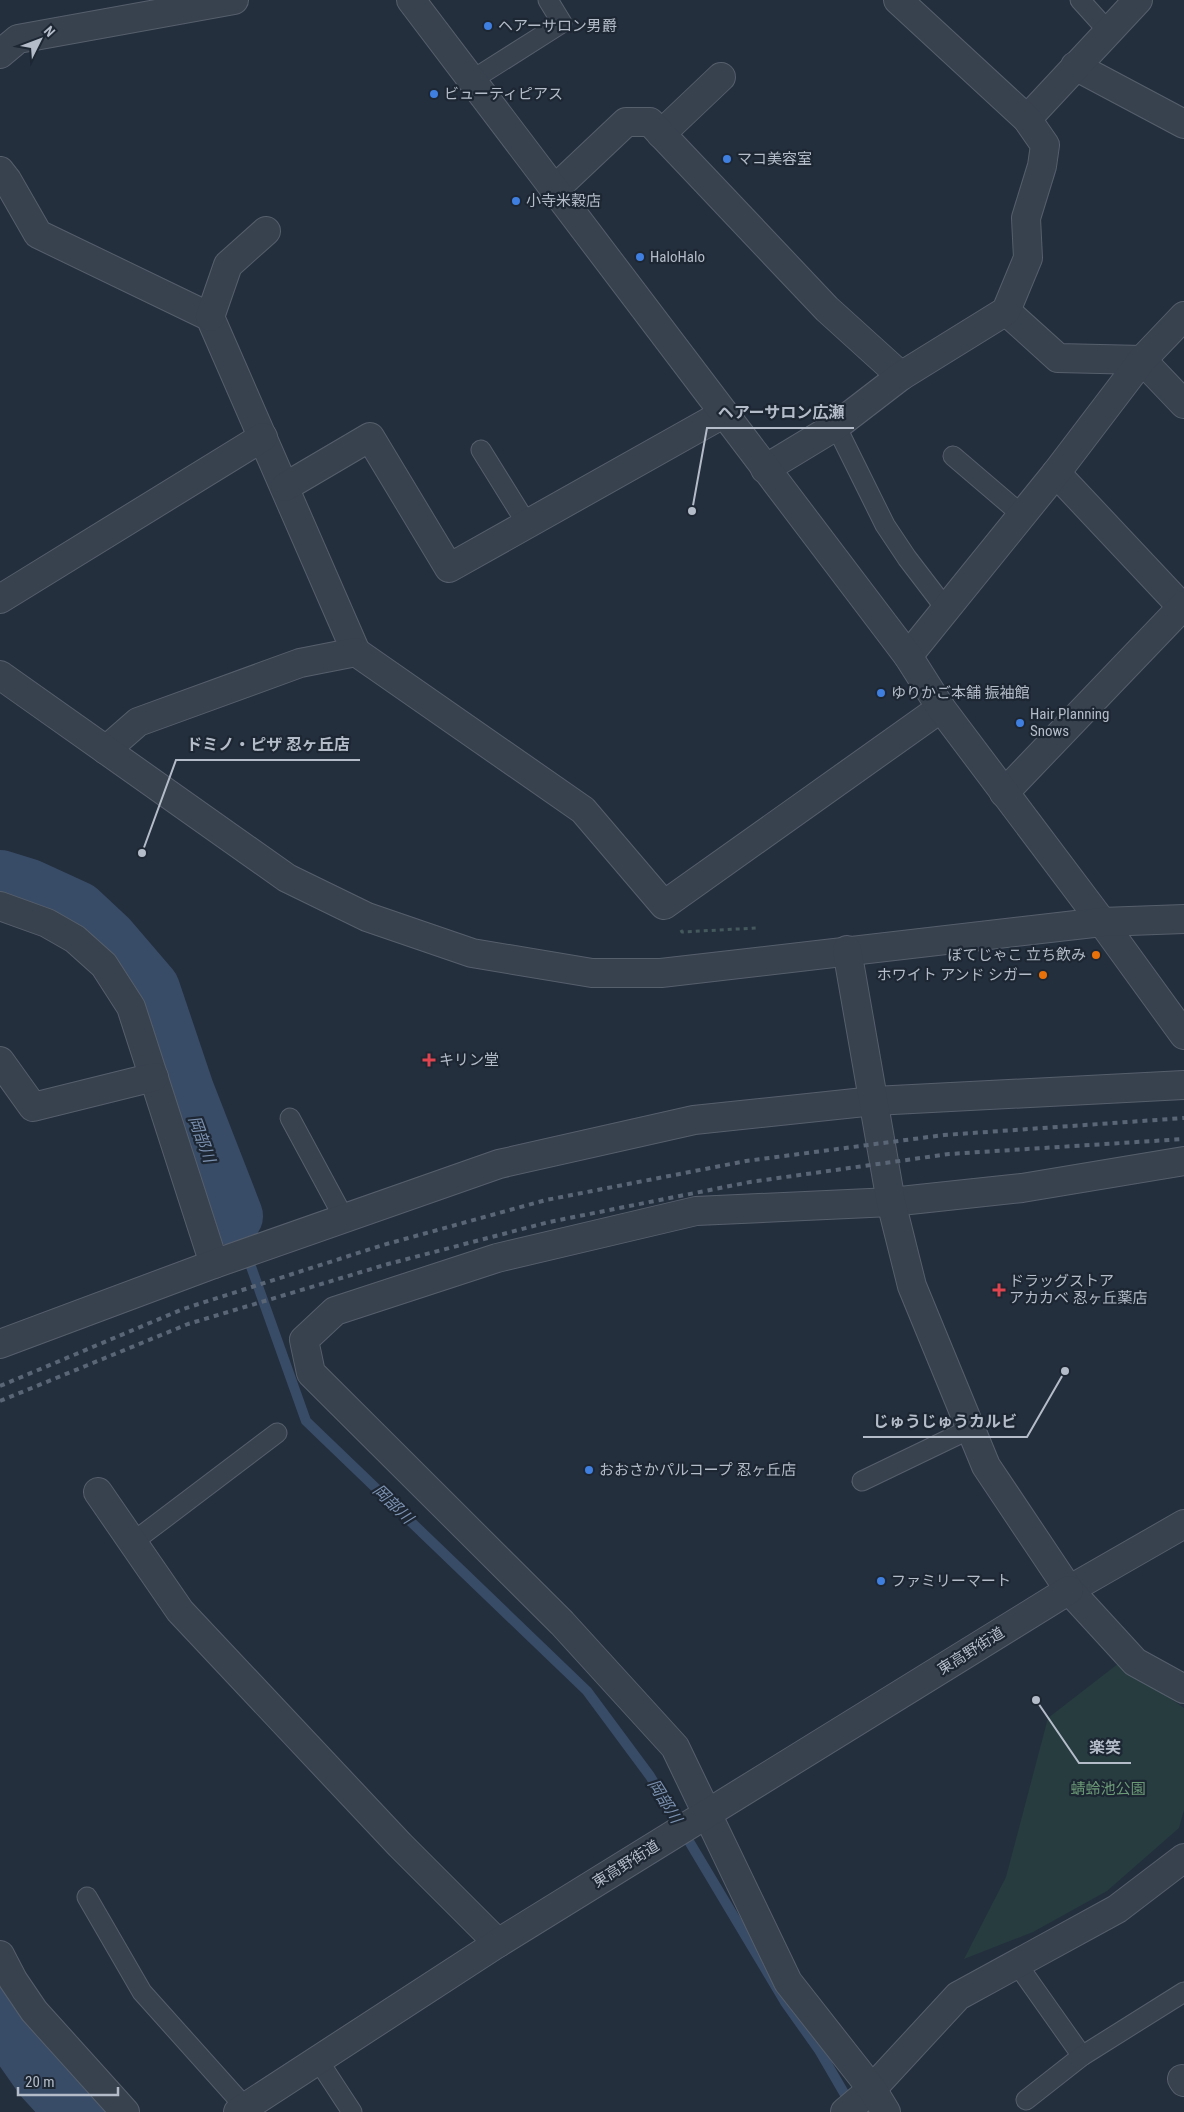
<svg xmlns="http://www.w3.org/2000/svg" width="1184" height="2112" viewBox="0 0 1184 2112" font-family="'Roboto Condensed','Noto Sans JP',sans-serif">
	<rect width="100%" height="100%" fill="#242f3e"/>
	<path fill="#263c3f" d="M1119,1663L1184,1708V1810L1179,1828L1107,1891L1033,1932L964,1959L1006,1877L1048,1718Z"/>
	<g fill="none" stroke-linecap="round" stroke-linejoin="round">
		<path stroke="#394c67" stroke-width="10" d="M233,1216L306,1421L587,1691L650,1776L785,2002L819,2050L851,2105"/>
		<g stroke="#394c67" stroke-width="60">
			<path d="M0,880L29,889L77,911L108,940L150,989L184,1090L233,1216"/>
			<path d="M0,2014L44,2077L76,2112"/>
		</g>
		<g stroke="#565f6c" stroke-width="21">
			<g id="service">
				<path d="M1080,0L1108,31"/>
				<path d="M472,80L562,23L548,0"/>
				<path d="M836,426L885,525L907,558L946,609"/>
				<path d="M481,450L527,524"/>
				<path d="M953,456L1022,515"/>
				<path d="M290,1118L344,1218"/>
				<path d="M862,1481L970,1429"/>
				<path d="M133,1542L277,1433"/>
				<path d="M87,1897L142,1992L245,2107"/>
				<path d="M1017,1964L1082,2056"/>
				<path d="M318,2060L352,2112"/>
				<path d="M1026,2100L1082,2056L1184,1992"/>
			</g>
		</g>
		<g stroke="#565f6c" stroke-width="30">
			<g id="minor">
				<path d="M0,54L18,39L234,0"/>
				<path d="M1075,66L1184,124"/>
				<path d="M1027,119L1138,0"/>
				<path d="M661,134L721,77"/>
				<path d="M0,171L7,180L38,234L210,317L356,652"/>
				<path d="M554,190L626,122H650L827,309L901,376"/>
				<path d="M1006,311L1058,358L1142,360L1184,404"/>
				<path d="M210,317L228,265L266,231"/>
				<path d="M765,469L836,426L901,376L1006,311L1028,258L1026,218L1042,166L1045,145L1027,119L898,0"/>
				<path d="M1056,473L1182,607"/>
				<path d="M285,487L370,437L449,568L723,414"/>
				<path d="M0,599L263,437"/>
				<path d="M908,656L1056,473L1142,360L1184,316"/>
				<path d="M106,750L138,722L300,663L356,652L583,810L664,905L941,708"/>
				<path d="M1004,793L1184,605"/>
				<path d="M0,906L47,923L75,939L104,965L131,1007L214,1264"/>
				<path d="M1102,922L1184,1035"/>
				<path d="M0,1061L33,1107L154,1077"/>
				<path d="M0,1344L214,1264L499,1164L694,1120L874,1101L1184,1085"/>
				<path d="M98,1492L180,1611L400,1845L498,1943"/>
				<path d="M1069,1590L1184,1524"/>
				<path d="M0,1955L13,1980L34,2011L125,2112"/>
				<path d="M1182,2079L1184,2082"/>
				<path d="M845,2112L872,2089L958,1996L1117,1909L1184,1858"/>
				<path d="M886,2112L872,2089L788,1982L675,1747L562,1623L311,1373L304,1340L335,1311L497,1258L696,1211L891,1202L1022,1188L1184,1161"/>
			</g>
		</g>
		<g stroke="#565f6c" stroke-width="30">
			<g id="tertiary">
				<path d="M411,0L908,656L941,708L1102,922"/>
				<path d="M0,675L287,878L367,917L472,953L592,973H661L1102,922L1184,919"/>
				<path d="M847,950L891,1202L912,1286L986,1466L1069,1590L1135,1662L1184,1689"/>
				<path d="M238,2112L498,1943L1069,1590"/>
			</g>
		</g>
		<path stroke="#44595c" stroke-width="3" stroke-dasharray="4 4" stroke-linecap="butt" d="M681,930L682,932L756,928"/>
		<use href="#service" stroke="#38414e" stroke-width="19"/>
		<use href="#minor" stroke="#38414e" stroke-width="28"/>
		<use href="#tertiary" stroke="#38414e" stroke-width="28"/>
		<g stroke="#5a6575" stroke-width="4" stroke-dasharray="5 5" stroke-linecap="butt">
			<path d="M0,1386L183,1309L383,1245L546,1200L746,1161L944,1135L1184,1118"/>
			<path d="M0,1401L188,1324L388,1264L549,1222L750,1182L949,1154L1184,1139"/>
		</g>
	</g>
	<g fill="#3f7fe0" stroke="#1d2633" stroke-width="2">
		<circle cx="488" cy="26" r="5"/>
		<circle cx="434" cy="94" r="5"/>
		<circle cx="727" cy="159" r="5"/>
		<circle cx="516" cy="201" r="5"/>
		<circle cx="640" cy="257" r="5"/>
		<circle cx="881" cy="693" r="5"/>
		<circle cx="1020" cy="723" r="5"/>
		<circle cx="589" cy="1470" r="5"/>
		<circle cx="881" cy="1581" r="5"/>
	</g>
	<g fill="#e8710a" stroke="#1d2633" stroke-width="2">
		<circle cx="1096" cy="955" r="5"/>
		<circle cx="1043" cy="975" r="5"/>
	</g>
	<g fill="#e0444e" stroke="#1d2633" stroke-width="2">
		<path d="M426.5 1052.5h5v5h5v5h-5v5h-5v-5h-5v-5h5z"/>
		<path d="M996.5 1282.5h5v5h5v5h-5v5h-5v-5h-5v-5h5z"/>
	</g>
	<g text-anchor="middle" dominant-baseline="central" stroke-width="4.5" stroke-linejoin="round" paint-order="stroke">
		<g font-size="15" fill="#b4bcc9" stroke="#1d2633" text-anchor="start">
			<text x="498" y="26">ヘアーサロン男爵</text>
			<text x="444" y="94">ビューティピアス</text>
			<text x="737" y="159">マコ美容室</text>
			<text x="526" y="201">小寺米穀店</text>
			<text x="650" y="257">HaloHalo</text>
			<text x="891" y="693">ゆりかご本舗 振袖館</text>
			<text x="1030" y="714">Hair Planning<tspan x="1030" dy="17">Snows</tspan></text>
			<text x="1086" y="955" text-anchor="end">ぼてじゃこ 立ち飲み</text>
			<text x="1033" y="975" text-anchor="end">ホワイト アンド シガー</text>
			<text x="439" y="1060">キリン堂</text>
			<text x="1009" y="1281">ドラッグストア<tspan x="1009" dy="17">アカカベ 忍ヶ丘薬店</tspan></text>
			<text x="599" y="1470">おおさかパルコープ 忍ヶ丘店</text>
			<text x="891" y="1581">ファミリーマート</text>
		</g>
		<g font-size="15" fill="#b4bcc9" stroke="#1d2633">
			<text transform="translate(971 1651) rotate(-32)">東高野街道</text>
			<text transform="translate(626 1864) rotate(-32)">東高野街道</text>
		</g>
		<g font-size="15" fill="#6b9a76" stroke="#1d2633">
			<text x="1108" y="1789">蜻蛉池公園</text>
		</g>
		<g font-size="16" font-style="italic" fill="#7c92b1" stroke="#1d2633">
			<text transform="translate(202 1139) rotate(70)">岡部川</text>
			<text transform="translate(393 1504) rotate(44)">岡部川</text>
			<text transform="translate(665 1801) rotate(58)">岡部川</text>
		</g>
	</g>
	<path fill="none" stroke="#b4bcc9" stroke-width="2" d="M692 511L707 428H854M142 853L176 760H360M1065 1371L1027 1437H863M1036 1700L1079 1763H1131"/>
	<g fill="#b4bcc9" stroke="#1d2633" stroke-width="2">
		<circle cx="692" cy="511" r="5"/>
		<circle cx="142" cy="853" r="5"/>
		<circle cx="1065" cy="1371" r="5"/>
		<circle cx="1036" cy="1700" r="5"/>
	</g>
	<g font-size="16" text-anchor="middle" font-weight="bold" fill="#b4bcc9" stroke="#1d2633" stroke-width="4.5" stroke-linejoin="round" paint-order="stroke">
		<text x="781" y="418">ヘアーサロン広瀬</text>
		<text x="268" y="750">ドミノ・ピザ 忍ヶ丘店</text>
		<text x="945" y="1427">じゅうじゅうカルビ</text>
		<text x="1105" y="1753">楽笑</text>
	</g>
	<g transform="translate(40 40) rotate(48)" stroke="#1d2633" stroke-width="4" paint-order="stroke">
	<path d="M0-4L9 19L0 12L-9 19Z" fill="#b4bcc9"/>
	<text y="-8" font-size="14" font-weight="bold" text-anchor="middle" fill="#b4bcc9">N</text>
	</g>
	<path d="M18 2087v8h100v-8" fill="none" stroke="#b4bcc9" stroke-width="2.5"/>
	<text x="25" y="2087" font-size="15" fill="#b4bcc9" stroke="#1d2633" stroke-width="4" paint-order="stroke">20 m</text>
</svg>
